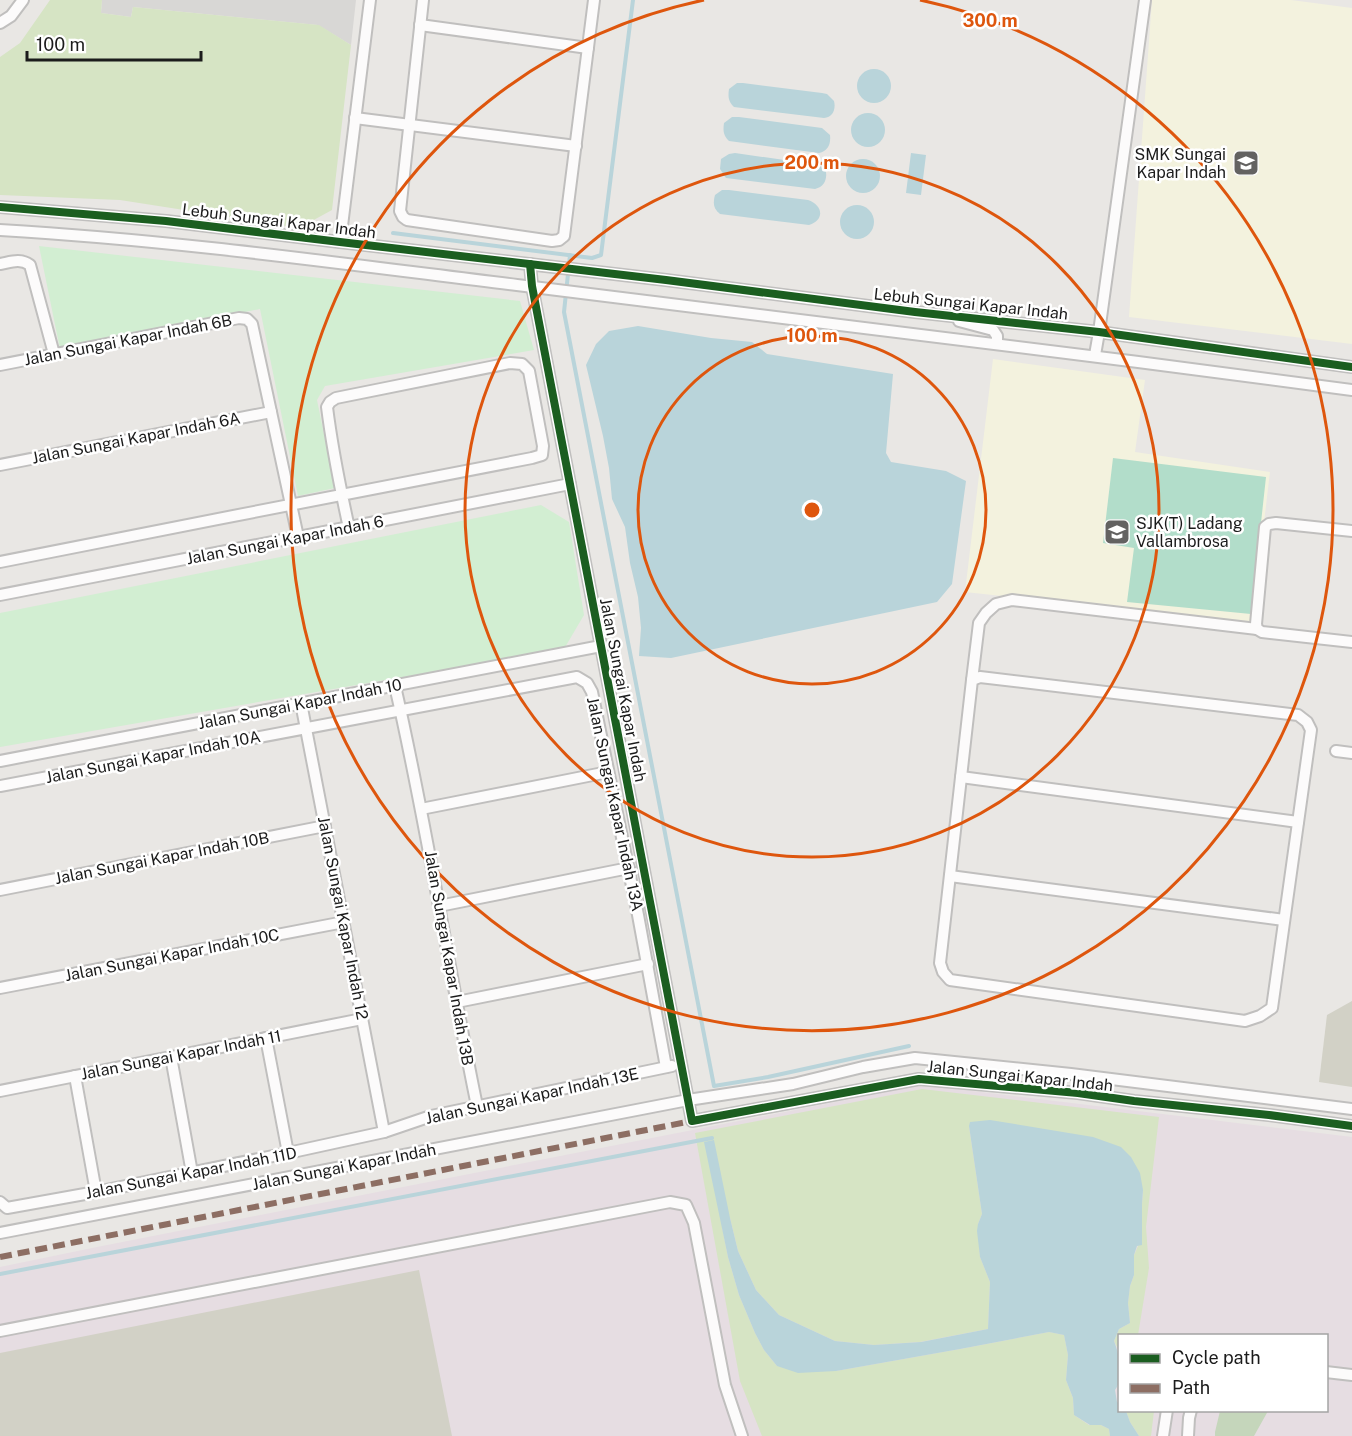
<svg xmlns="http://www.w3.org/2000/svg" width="1352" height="1436" viewBox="0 0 1352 1436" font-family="'Public Sans',sans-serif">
	<rect width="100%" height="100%" fill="#e9e7e4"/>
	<path fill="#d8d7d5" d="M102,0H356L351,45L318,25L133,7L131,17L101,13Z"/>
	<path fill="#e6dde2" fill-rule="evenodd" d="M922,1085L1352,1137V1436H0V1267L97,1247ZM1120,1336H1326V1410H1120Z"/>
	<g fill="#f3f2de">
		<path d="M1152,0H1291L1352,8V344L1129,317Z"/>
		<path d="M993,359L1145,380L1135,452L1270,472L1252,623L965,592Z"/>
	</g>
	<g fill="#d2d1c6">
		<path d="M1352,1001V1087L1319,1082L1327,1015Z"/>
		<path d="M419,1270L452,1436H0V1353Z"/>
	</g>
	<g fill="#d6e4c4">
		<path d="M50,0H102L101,13L131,17L133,7L319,25L351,45L332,210L299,228L120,200L0,195V57L20,43Z"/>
		<path d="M922,1089L1159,1117L1146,1227L1149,1268L1138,1335L1120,1336L1119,1352V1351L1114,1341L1119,1329L1130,1323L1128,1303L1130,1286L1134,1275V1255L1138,1246L1142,1216V1204L1143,1190L969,1126L982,1214L978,1224L980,1257L990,1282L988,1329L920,1342L874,1345L835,1341L779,1315L756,1290L738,1251L730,1218L722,1227L728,1257L739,1295L755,1333L764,1350L777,1366L836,1371L960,1349L1049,1332L1064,1335L1068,1355L1066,1380L1073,1398L1074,1415L1089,1425H1101L1109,1429L1110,1436H762L740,1381L695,1133Z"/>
		<path d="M1126,1411H1154L1151,1436H1139L1130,1422Z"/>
	</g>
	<path fill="#c5d6bb" d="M1220,1411V1410L1268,1411L1254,1436H1215V1432Z"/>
	<g fill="#d2eed2">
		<path d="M39,246L520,301L534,350L325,386L317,400L335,488L298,496L260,309L60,349Z"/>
		<path d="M541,505L569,522L584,615L564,649L0,747V613Z"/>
	</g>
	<path fill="#b2ddca" d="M1113,458L1266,477L1251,614L1127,602L1134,548L1103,543Z"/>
	<g fill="#b9d4da">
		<circle cx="874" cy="86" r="17"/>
		<path d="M737,83H743L822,93L827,94L834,101C836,109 833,117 824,118L734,107C728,101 728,96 729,89Z"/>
		<circle cx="868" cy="130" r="17"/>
		<path d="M732,117H739L822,128L830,135C831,144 828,151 819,153L729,141C723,135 723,130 724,123Z"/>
		<path d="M735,153L819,165L826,172C827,180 824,187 815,189L726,178L720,169L721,159L729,154Z"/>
		<path d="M911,153L926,155L921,195L906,193Z"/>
		<circle cx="863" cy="176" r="17"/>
		<path d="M722,190H729L808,200C823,205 825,220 809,225L720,214C713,208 713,203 715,195Z"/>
		<circle cx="857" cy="222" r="17"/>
		<path d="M638,326L711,338L752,342L767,354L893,374L886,453L891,462L946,471L966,481L952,584L937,602L671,658L639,656L641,628L638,597L630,563L625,527L612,499L609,468L603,436L586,365L596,344L609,331Z"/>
		<path d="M990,1120L1093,1137L1121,1147L1131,1157L1140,1173L1143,1190L1142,1204V1245L1137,1246L1134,1255V1275L1130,1286L1128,1303L1130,1323L1119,1329L1114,1341C1119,1353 1124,1379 1115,1390L1117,1402L1119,1403L1120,1410L1126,1411L1130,1422L1139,1436H1110L1109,1429L1101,1425H1090L1074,1415L1073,1398L1066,1380L1068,1355L1064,1335L1049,1332L960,1349L836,1371L798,1373L777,1366L764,1350L755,1333L739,1295L728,1257L704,1142L714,1140L730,1218L738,1251L756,1290L779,1315L835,1341L874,1345L921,1342L988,1329L990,1282L980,1257L977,1231L978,1224L982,1214L969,1126L970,1122Z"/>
	</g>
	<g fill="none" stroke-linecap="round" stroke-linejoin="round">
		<g stroke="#b9d4da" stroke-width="4">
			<path d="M393,233L592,258L601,255L633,0"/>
			<path d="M570,255L564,312L714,1086L768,1077L909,1046"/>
			<path d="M0,1274L712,1138"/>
		</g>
		<g stroke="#c0bfbe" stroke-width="14">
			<g id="street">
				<path d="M423,0L400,211L403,217L407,220L552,241L559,240L564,236L594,0"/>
				<path d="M0,23L11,16L23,0"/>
				<path d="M420,25L588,48"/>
				<path d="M355,118L576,146"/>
				<path d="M0,207L166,221L340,242L666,280L915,312L1099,332L1352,367"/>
				<path d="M0,230C173,240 345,264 517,285C796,318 1074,353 1352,390"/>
				<path d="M340,242L370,0"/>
				<path d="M0,264C11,262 20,258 30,265L54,354"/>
				<path d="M530,264L532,286L692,1121L919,1079L1078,1093L1134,1101L1269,1115L1352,1126"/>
				<path d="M959,321L993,330L997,336V343"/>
				<path d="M1095,355L1099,332L1145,0"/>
				<path d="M0,365L239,318L247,319L252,324L298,537"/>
				<path d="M0,465L271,412"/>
				<path d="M1352,531L1276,523L1269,524L1265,527L1256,624L1257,629L1262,632L1352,642"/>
				<path d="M0,562C177,526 355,493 532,458L542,455L543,446L529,371L522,364L510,363L336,398L330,402L327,407C332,447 340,487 349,528"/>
				<path d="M0,595L570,484"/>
				<path d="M980,677L1298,715L1307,722L1311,730L1272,1008L1260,1016L1245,1021L950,980L943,972L940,963L972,680Z"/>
				<path d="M972,680L979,623L986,613L996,604L1012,600L1257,629"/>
				<path d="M395,686C427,825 448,966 477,1106"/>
				<path d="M301,703L384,1132"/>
				<path d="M1336,751L1352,753"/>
				<path d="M0,761L601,646"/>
				<path d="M961,777L1298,822"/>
				<path d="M0,786L577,677L587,683L592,692L638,915L666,1067"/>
				<path d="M421,809L608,772"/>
				<path d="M950,876L1284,920"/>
				<path d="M0,890L325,826"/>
				<path d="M439,906L629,868"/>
				<path d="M0,988L344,922"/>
				<path d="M457,1002L648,964"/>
				<path d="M266,1038L288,1153"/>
				<path d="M171,1057L192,1173"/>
				<path d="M75,1076L96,1192"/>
				<path d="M0,1091L362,1019"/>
				<path d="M0,1202L7,1208L96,1192L288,1153L384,1132L431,1116L672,1066"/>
				<path d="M0,1233L688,1100L793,1084L863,1067L915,1058L1071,1074L1352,1109"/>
				<path d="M0,1331L670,1202L686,1205L694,1223L725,1385L742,1436"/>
				<path d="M1326,1372L1352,1375"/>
				<path d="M1163,1436L1167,1410"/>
				<path d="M1188,1436L1189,1418L1191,1410"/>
			</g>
		</g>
		<use href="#street" stroke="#fcfbfb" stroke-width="10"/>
		<path stroke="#8d6e63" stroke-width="6" stroke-dasharray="12 6" stroke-linecap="butt" d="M0,1257L692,1121"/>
		<g stroke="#fff" stroke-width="11">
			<g id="cycleway">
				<path d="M0,207L166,221L340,242L666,280L915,312L1099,332L1352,367"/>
				<path d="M530,264L532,286L692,1121L919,1079L1078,1093L1134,1101L1269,1115L1352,1126"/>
			</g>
		</g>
		<use href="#cycleway" stroke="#1b5e20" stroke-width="8"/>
	</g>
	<g fill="none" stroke="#de560d" stroke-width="3">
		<circle cx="812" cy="510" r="174"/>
		<circle cx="812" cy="510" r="347"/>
		<path d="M920 0A521 521 0 1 1 704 0"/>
	</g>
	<defs>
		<g id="school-square" transform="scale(1.35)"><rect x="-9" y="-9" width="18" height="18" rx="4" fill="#636261" stroke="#fff"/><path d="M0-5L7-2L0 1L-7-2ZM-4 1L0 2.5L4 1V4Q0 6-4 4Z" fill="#fff"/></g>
	</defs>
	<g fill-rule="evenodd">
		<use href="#school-square" x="1246" y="163"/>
		<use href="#school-square" x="1117" y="532"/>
	</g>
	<g text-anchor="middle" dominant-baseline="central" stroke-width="5" stroke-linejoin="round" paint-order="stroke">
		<g font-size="16" fill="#1b1b1b" stroke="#fff" text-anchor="end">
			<text x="1226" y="154">SMK Sungai<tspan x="1226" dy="18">Kapar Indah</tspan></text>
			<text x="1136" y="523" text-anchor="start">SJK(T) Ladang<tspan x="1136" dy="18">Vallambrosa</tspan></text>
		</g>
		<g font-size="16" fill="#1b1b1b" stroke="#fff">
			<text transform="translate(279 221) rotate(7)">Lebuh Sungai Kapar Indah</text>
			<text transform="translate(971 304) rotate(6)">Lebuh Sungai Kapar Indah</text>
			<text transform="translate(128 340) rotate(-11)">Jalan Sungai Kapar Indah 6B</text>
			<text transform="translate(136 438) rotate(-11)">Jalan Sungai Kapar Indah 6A</text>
			<text transform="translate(285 540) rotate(-11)">Jalan Sungai Kapar Indah 6</text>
			<text transform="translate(623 690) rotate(79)">Jalan Sungai Kapar Indah</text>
			<text transform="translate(300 704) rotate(-11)">Jalan Sungai Kapar Indah 10</text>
			<text transform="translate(153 757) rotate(-11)">Jalan Sungai Kapar Indah 10A</text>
			<text transform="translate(615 804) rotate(78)">Jalan Sungai Kapar Indah 13A</text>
			<text transform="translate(162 858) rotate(-11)">Jalan Sungai Kapar Indah 10B</text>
			<text transform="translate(343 918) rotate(79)">Jalan Sungai Kapar Indah 12</text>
			<text transform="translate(172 955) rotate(-11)">Jalan Sungai Kapar Indah 10C</text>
			<text transform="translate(449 958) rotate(80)">Jalan Sungai Kapar Indah 13B</text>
			<text transform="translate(181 1055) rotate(-11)">Jalan Sungai Kapar Indah 11</text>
			<text transform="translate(1020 1076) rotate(6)">Jalan Sungai Kapar Indah</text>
			<text transform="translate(532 1096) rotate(-12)">Jalan Sungai Kapar Indah 13E</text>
			<text transform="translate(344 1167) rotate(-11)">Jalan Sungai Kapar Indah</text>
			<text transform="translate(191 1173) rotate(-11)">Jalan Sungai Kapar Indah 11D</text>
		</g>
	</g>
	<circle cx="812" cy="510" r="9" fill="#de560d" stroke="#fff" stroke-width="3"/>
	<g font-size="18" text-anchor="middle" font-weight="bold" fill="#de560d" stroke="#fff" stroke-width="5" stroke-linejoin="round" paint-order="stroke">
		<text x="990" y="27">300 m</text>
		<text x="812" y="169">200 m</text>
		<text x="812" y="342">100 m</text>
	</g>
	<rect x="1118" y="1334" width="210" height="78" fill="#ffffff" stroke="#a4a4a4" stroke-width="1.5"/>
	<rect x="1130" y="1354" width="30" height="9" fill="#1b5e20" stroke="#a4a4a4" stroke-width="1.5"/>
	<text x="1172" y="1364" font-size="18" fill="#1b1b1b">Cycle path</text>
	<rect x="1130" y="1384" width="30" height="9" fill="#8d6e63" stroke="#a4a4a4" stroke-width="1.5"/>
	<text x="1172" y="1394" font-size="18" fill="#1b1b1b">Path</text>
	<path d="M27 51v9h174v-9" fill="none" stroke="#1b1b1b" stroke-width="3"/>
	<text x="36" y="51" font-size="18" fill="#1b1b1b" stroke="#ffffff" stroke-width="4.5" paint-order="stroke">100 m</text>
</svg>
